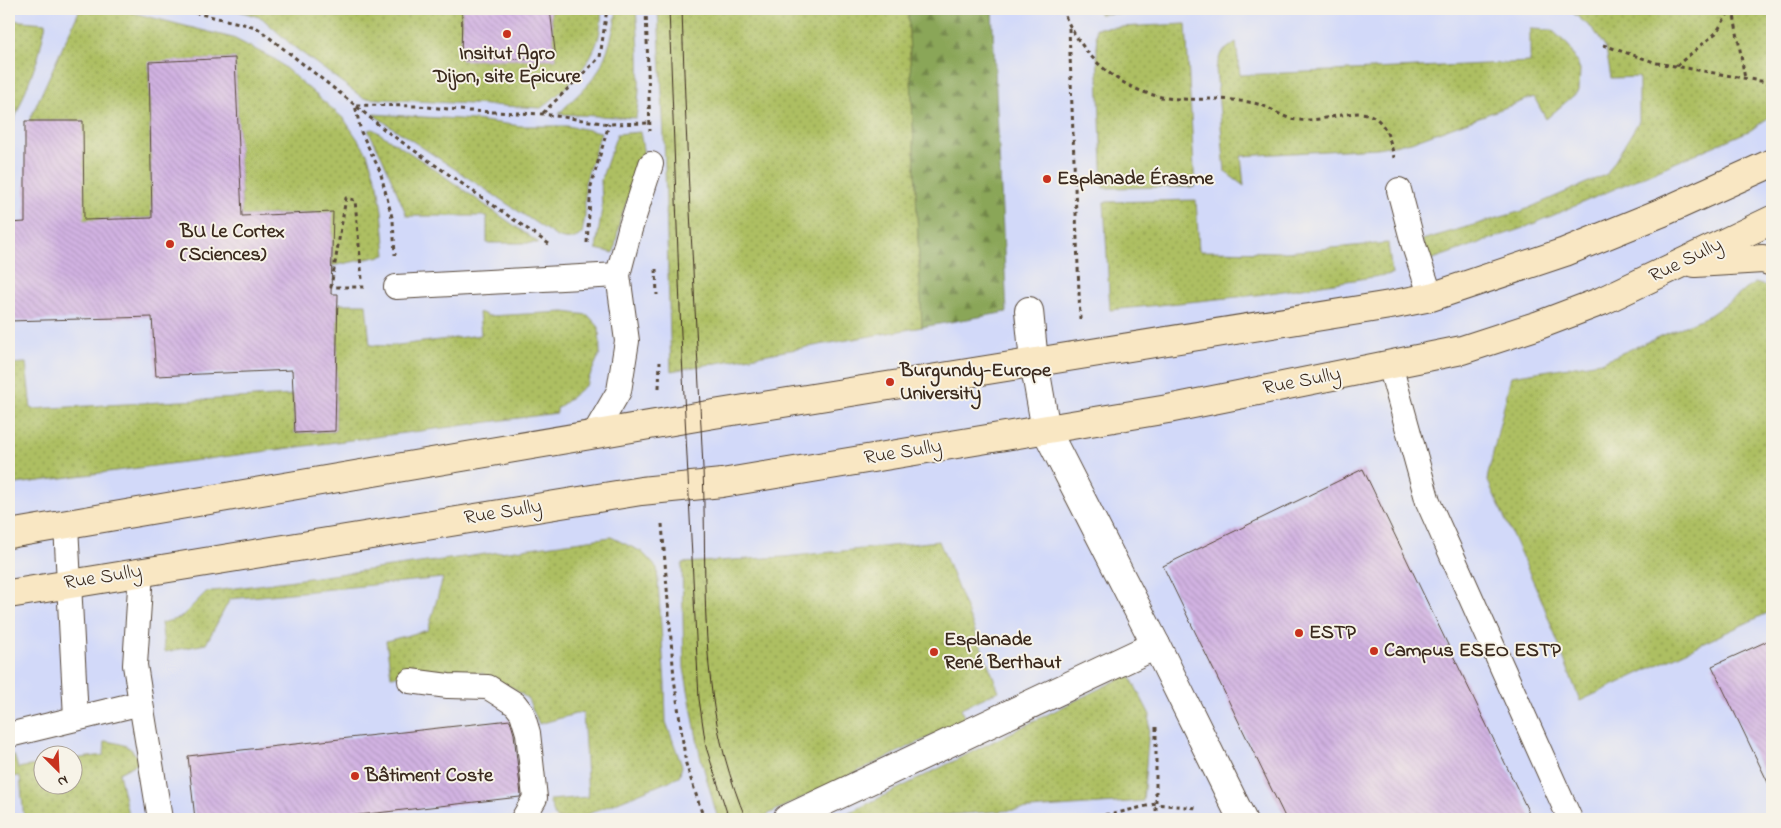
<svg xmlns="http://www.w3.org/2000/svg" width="1781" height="828" viewBox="0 0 1781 828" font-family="'Indie Flower',sans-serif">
	<defs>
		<pattern id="grass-dots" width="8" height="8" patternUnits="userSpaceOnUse" patternTransform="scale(1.25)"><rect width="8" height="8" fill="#adbf62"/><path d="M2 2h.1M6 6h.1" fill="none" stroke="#8e9b50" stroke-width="1.8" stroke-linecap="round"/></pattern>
		<pattern id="forest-firs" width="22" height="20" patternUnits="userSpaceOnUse" patternTransform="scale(1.25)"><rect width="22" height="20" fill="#8aa658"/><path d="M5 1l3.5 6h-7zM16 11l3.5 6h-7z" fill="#728748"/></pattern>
		<pattern id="building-back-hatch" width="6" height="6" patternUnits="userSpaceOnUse" patternTransform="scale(1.25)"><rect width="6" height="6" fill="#d1b2e2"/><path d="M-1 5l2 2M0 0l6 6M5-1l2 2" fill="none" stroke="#b499c1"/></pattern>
	</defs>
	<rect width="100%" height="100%" fill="#f7f3e8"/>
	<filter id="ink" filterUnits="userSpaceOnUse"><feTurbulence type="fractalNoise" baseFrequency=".02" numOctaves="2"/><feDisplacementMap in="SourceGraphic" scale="10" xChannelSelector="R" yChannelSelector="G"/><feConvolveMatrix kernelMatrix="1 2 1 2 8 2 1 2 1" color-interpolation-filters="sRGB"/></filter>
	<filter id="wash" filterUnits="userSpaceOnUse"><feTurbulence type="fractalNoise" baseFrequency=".0096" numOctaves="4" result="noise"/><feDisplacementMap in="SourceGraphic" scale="20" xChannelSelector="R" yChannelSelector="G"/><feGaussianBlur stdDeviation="1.12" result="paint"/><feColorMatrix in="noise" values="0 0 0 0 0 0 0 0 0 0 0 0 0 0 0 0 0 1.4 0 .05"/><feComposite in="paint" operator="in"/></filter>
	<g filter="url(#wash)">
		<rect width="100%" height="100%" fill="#f0e9d1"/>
		<path fill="#d2d9f9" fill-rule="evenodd" d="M9,9H1772V819H9ZM42,756H72V786H42Z"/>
		<g fill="url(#grass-dots)" stroke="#747440">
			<path d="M80,9H118L233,38L276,60L344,119L367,153L378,185L382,211L386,255L332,266V212L242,216L235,58L149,63L152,218L58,221L83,121H29Z"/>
			<path d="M233,9H462L461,60L556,59L550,9H602C601,18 601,27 599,36C591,66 565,90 541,108L363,98L294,47L262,18Z"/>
			<path d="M617,9H636C639,44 642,83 636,118L559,114C569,102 589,86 597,73C608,54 614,31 617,9Z"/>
			<path d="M658,9H908L922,327L671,371L664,136Z"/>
			<path d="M1099,9H1185V10L1099,14Z"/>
			<path d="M1568,9H1772V115L1751,130L1526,227L1430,260L1422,240L1522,211L1607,174L1639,121V77L1611,78L1606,49L1594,30Z"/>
			<path d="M9,20L46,23L38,58L11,129L13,207H9Z"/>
			<path d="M1186,24L1195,187L1103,188L1096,28Z"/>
			<path d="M1530,29L1552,30L1569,46L1580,69L1579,91L1546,119L1534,97L1411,142L1377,148L1241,156L1244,186L1225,172L1216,68L1221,53L1236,42L1240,75L1530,62Z"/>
			<path d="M372,114L475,120L521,126H567L601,132L585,183V216L582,234C573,240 568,241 557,237Z"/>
			<path d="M373,129L424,162L539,243H487V216H407L382,157L368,130Z"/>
			<path d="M640,132L644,155L620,220L614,253L596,249L602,208L601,180L617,134Z"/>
			<path d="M1196,200L1199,251L1285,252L1388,243L1392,274L1257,295L1110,310L1104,202Z"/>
			<path d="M1755,283L1772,288V611L1580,701L1542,601L1487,479L1511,376L1601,362L1710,315Z"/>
			<path d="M338,304H366L370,345L390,346L481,335L479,312L489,316L564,312L588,315L599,327L600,353L586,385L557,409V413L9,485V364L26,363L31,409L293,395L295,433L335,431Z"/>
			<path d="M611,537L642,552L657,568L665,685L666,722L682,766L679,777L576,819H556L549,800L588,797L583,712L539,724L528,699L513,688L481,673L391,676L386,641L428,630L443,578L230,599L206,644L165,652L161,623L180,618L206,592Z"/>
			<path d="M939,541L999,691L961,708L965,720L758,819H718L700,755L684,668L682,563L784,557Z"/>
			<path d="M1129,674L1150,715L1143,801L889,819H837Z"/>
			<path d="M105,741C123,744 131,744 140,762L119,773L129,819H24L20,776L9,777V758L14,755L18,768L42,764V786H72L73,759L104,755Z"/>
		</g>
		<path fill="url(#forest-firs)" stroke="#62683b" d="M908,9H992L1007,312L922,327Z"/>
		<g id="blocks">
			<g fill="url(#building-back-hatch)">
				<path d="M462,9H550L556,59L461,60Z"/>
				<path d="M235,58L242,216L333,212L331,294H338L335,431L295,433L292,370L156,376L152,317L9,321V223L25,222V121H83L84,220L152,218L149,62Z"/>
				<path d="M1363,469L1532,819H1286L1163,566Z"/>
				<path d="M1772,639V791L1712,666Z"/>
				<path d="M510,720L514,734L521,795L520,797L323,819H195L188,756Z"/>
			</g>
		</g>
	</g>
	<g filter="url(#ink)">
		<use href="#blocks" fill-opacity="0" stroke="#564739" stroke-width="1"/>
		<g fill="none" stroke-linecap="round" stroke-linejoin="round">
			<g stroke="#564739" stroke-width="26">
				<g id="lane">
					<path d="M1399,190L1413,243L1431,297"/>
					<path d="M396,287L618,275"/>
					<path d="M1390,365L1428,502L1570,819"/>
					<path d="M594,434L619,391L627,341L618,275L630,229L651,164"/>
					<path d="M66,525L76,718"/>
					<path d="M410,681L448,686L488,687L515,704L522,713L528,733L535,798L523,819"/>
					<path d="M141,703L160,819"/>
					<path d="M9,735L141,703L135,665L141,572"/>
				</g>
			</g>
			<g stroke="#564739" stroke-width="30">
				<g id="street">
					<path d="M1029,311L1034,362L1046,430L1156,645L1242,819"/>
					<path d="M787,819L1156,645"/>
				</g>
			</g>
			<g stroke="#564739" stroke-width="30">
				<g id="secondary">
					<path d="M1695,263L1763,259L1772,262"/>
					<path d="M9,534L714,414L1390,305L1431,297L1565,252L1663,212L1772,163"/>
					<path d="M9,594L641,491L722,483L1168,409L1462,350L1539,325L1602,301L1772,220"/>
				</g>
			</g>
			<g stroke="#564739" stroke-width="3" stroke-dasharray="4 4" stroke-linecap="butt">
				<path d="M179,9L256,27L355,105L361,132L380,171L393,221L395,255"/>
				<path d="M646,9L650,131"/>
				<path d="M1062,9C1080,54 1117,90 1167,98C1191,101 1216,97 1240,101C1248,102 1258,103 1266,107C1275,111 1286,119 1297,120C1345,123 1381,86 1394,158"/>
				<path d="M1733,9L1745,79"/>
				<path d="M1069,28L1080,319"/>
				<path d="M1603,45L1657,63L1772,83"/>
				<path d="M1676,66L1716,33L1731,9"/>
				<path d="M543,113L600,57L607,9"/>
				<path d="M587,243L591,186L609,124"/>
				<path d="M549,244L386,131L355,105L418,106L469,111L543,114L609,124L650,123"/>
				<path d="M656,269L657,295"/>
				<path d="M362,279L355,200L346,198L331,287H365"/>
				<path d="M659,388L660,362"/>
				<path d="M662,524L674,678L686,764L704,819"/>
				<path d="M1033,819L1113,814L1155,804L1198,808"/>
				<path d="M1156,819V727"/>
			</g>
			<use href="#lane" stroke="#fff" stroke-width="24"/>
			<use href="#street" stroke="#fff" stroke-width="28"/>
			<use href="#secondary" stroke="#f9e7c3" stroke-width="28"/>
			<g stroke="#3b2a1e" stroke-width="1">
				<path d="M669,9L681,335L699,699L706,747L729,819"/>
				<path d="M682,9C686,162 696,315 703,468C706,542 702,619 712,693C717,734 730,781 746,819"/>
			</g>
		</g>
	</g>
	<g fill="#c8321e" stroke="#f7f3e8" stroke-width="2">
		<circle cx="507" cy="34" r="5"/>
		<circle cx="1047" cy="179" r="5"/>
		<circle cx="170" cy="244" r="5"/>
		<circle cx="890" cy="382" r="5"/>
		<circle cx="1299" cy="633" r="5"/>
		<circle cx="1374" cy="651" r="5"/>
		<circle cx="934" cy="652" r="5"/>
		<circle cx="355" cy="776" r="5"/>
	</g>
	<g text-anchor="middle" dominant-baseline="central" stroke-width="4" stroke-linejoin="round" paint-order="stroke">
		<g font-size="20" font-weight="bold" fill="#3b2a1e" stroke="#f7f3e8" text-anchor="start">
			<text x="507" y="54" text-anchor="middle">Insitut Agro<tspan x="507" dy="23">Dijon, site Epicure</tspan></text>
			<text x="1057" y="179">Esplanade Érasme</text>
			<text x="180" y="232">BU Le Cortex<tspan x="180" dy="23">(Sciences)</tspan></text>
			<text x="900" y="371">Burgundy-Europe<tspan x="900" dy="23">University</tspan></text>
			<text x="1309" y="633">ESTP</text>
			<text x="944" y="640">Esplanade<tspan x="944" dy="23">René Berthaut</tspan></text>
			<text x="1384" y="651">Campus ESEO ESTP</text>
			<text x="365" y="776">Bâtiment Coste</text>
		</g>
		<g font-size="20" fill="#3b2a1e" stroke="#f7f3e8">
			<text transform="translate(1686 261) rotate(-26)">Rue Sully</text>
			<text transform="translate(1302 382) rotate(-11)">Rue Sully</text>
			<text transform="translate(903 453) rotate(-9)">Rue Sully</text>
			<text transform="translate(503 513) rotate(-9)">Rue Sully</text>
			<text transform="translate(103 578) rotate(-9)">Rue Sully</text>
		</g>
	</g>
	<rect width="1781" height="828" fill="none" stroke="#f7f3e8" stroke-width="30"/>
	<g transform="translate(58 770) rotate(156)"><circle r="24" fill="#f7f3e8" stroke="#aca397"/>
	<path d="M0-4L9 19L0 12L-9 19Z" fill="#c8321e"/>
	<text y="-8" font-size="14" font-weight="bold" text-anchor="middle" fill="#3b2a1e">N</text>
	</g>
</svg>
